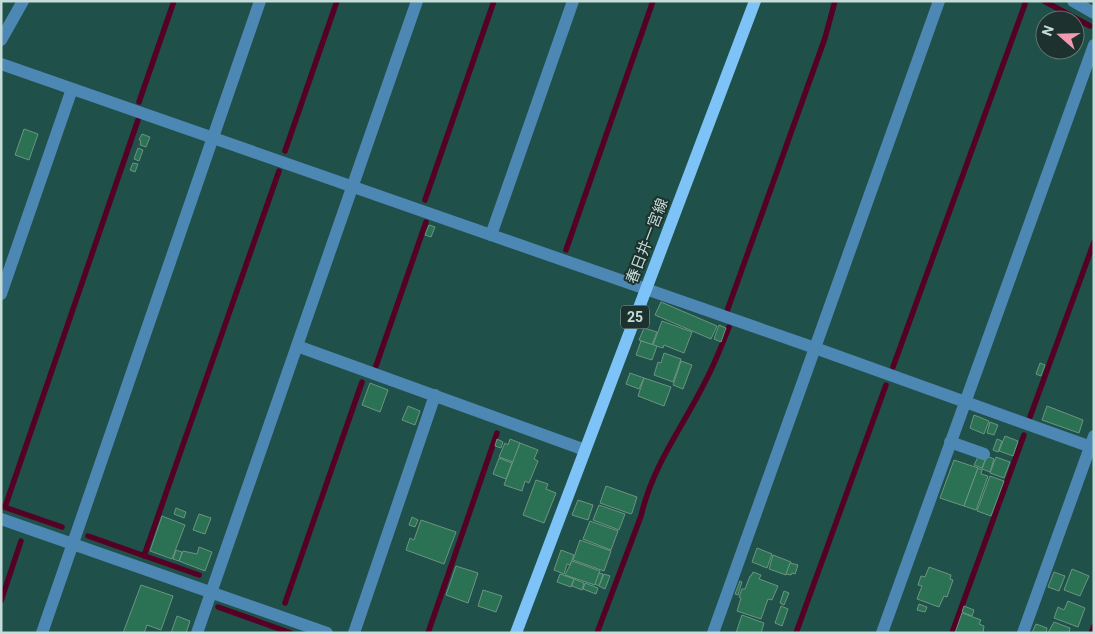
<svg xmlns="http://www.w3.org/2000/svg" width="1095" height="634" viewBox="0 0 1095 634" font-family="Roboto,'Noto Sans JP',sans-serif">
	<rect width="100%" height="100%" fill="#1f5049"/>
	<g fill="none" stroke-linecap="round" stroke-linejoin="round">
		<g stroke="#540125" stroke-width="5.5">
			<path d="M1044,1L1090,26"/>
			<path d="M139,102L174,1"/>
			<path d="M285,151L337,1"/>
			<path d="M425,200L494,1"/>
			<path d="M566,250L653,1"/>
			<path d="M727,311L825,38L835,1"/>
			<path d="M376,366L426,222"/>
			<path d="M893,367L1025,4"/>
			<path d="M1030,417L1094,242"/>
			<path d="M1,506L62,527"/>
			<path d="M5,507L138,120"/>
			<path d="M88,536L199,575"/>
			<path d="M144,556L279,171"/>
			<path d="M1,601L21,541"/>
			<path d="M285,603L362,382"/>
			<path d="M218,607L291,633"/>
			<path d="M428,633L497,433"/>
			<path d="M597,633L641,516C653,464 683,427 706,380C715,363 722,345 729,327"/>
			<path d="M796,633L886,385"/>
			<path d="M952,633L1024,435"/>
			<path d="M1091,633L1094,626"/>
		</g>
	</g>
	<g fill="#2b7254" stroke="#6c9480">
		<path d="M24,129L38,134L29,160L15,155Z"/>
		<path d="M142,134L150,137L146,147L140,145L141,141L139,140Z"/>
		<path d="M138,148L143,150L139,161L134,159Z"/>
		<path d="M133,163L138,164L135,172L130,170Z"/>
		<path d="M429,225L435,227L431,237L425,235Z"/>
		<path d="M661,302L717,326L711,339L655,315Z"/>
		<path d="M662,321L692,332L684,353L664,345L663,348L653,345Z"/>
		<path d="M719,325L726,328L721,342L714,339Z"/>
		<path d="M644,328L657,332L652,345L639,340Z"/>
		<path d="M641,341L657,346L652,360L636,355Z"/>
		<path d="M664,353L681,359L673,382L654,375L658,362L661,363Z"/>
		<path d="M681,361L692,365L683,389L673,385Z"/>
		<path d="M1040,363L1045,365L1041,376L1036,374Z"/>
		<path d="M630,373L644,378L639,389L626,384Z"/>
		<path d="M644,378L671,387L664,406L638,396Z"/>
		<path d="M370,383L388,390L380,412L362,405Z"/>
		<path d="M408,406L420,411L415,425L402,420Z"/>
		<path d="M1047,406L1083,420L1079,433L1042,420Z"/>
		<path d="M974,415L989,421L984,434L970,428Z"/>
		<path d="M990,422L998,425L994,435L987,433Z"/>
		<path d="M1005,436L1018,441L1013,456L999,451Z"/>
		<path d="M497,439L503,442L501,448L495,446Z"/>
		<path d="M510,439L520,443L513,462L499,457L505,443L508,445Z"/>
		<path d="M997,439L1002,441L998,452L993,450Z"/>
		<path d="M520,443L538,450L534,459L538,461L529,483L525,481L522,491L504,485Z"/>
		<path d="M987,456L994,459L990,472L982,469Z"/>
		<path d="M978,457L985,460L982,468L974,465Z"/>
		<path d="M996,457L1010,462L1004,478L990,473Z"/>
		<path d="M499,458L512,463L506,479L493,474Z"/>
		<path d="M954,460L978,468L964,506L940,498Z"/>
		<path d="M978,468L982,470L981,474L988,476L976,510L964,506Z"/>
		<path d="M990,476L1004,481L991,516L977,511Z"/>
		<path d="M536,480L548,484L546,489L556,493L544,523L523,515Z"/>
		<path d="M606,486L637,497L632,513L631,514L600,503Z"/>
		<path d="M578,500L593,505L588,520L572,515Z"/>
		<path d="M599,505L625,514L619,530L593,520Z"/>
		<path d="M176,508L186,512L184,518L174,514Z"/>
		<path d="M199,514L211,518L205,534L193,530Z"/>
		<path d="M162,516L185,525L172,559L150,551Z"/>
		<path d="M412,517L418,520L415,527L409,525Z"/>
		<path d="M421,520L456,532L444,564L406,550L410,538L414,540Z"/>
		<path d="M590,521L618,531L611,550L583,539Z"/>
		<path d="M580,540L611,551L604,571L573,560Z"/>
		<path d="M199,547L212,552L205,571L179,561L183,551L197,554Z"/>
		<path d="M757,548L772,554L767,568L752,562Z"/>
		<path d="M176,550L182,552L179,561L173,559Z"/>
		<path d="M561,550L574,555L570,565L567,564L564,574L554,570Z"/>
		<path d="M773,555L791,562L786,575L769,569Z"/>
		<path d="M572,561L600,571L595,585L565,575Z"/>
		<path d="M790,563L798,565L795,574L792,573L791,575L786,574Z"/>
		<path d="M456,566L478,573L468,603L446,595Z"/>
		<path d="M929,567L951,575L950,579L953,580L947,597L944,596L939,607L917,599L922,586L918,585L921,576L925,577Z"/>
		<path d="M1072,569L1089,576L1080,596L1064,590Z"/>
		<path d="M753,572L761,575L759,579L778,586L772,600L768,599L761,619L737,611L741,598L739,597L742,589H745L750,576H751Z"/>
		<path d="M1054,572L1065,576L1059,591L1048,587Z"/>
		<path d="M599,573L603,574L599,586L595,584Z"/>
		<path d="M560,574L574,579L571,587L557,582Z"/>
		<path d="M604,574L610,576L605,589L599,586Z"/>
		<path d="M574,579L584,583L582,590L572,586Z"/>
		<path d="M740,581L742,582L738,595L735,594Z"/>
		<path d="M585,583L598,588L596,594L583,589Z"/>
		<path d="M141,585L173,596L161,630L147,625L144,633H123Z"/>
		<path d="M483,590L502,596L496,612L478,606Z"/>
		<path d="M784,591L789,593L784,605L780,603Z"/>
		<path d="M1068,601L1085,608L1078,627L1054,618L1058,607L1064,610Z"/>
		<path d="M919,604L927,607L925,612L917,610Z"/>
		<path d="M781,606L788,609L782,626L775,623Z"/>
		<path d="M964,606L974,610L972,616L962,612Z"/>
		<path d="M962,613L981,620L979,624L984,626L983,633H955Z"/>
		<path d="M742,615L764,623L761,633H736Z"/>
		<path d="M177,616L190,621L186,633H171Z"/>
		<path d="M1054,622L1070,628L1069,633H1048Z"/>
		<path d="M1036,624L1047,628L1046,633H1032Z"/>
	</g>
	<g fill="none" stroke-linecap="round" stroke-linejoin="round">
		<g stroke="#4d87b4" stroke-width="12">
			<path d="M1073,1L1094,13"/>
			<path d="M1,40L23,1"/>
			<path d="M1,64L815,348L1094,448"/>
			<path d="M491,235L573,1"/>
			<path d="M1,294L72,89"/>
			<path d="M297,346L585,450"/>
			<path d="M950,442L984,454"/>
			<path d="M1,519L327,633"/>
			<path d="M42,633L260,1"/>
			<path d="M197,633L417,1"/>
			<path d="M354,633L435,395"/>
			<path d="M713,633L939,1"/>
			<path d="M882,633L1094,45"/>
			<path d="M1023,633L1094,436"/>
		</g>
		<path stroke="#7dc3f8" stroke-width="12" d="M516,633L755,1"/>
	</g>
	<g text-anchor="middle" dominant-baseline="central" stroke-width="4" stroke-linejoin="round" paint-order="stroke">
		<rect fill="#1d312e" stroke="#93a9a5" stroke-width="1" x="621" y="305.5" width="28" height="23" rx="4"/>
		<g font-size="14" font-weight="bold" fill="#c5ddd8">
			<text x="635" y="317">25</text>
		</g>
		<g font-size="15" fill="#c5ddd8" stroke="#1d312e">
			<text transform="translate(647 241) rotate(-69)">春日井一宮線</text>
		</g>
	</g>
	<rect width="1095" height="634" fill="none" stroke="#c5ddd8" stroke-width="5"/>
	<g transform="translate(1060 35) rotate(290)"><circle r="24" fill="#1d312e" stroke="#607672"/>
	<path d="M0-4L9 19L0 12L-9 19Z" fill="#f19ab1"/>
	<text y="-8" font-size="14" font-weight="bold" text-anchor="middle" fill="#c5ddd8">N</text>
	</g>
</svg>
